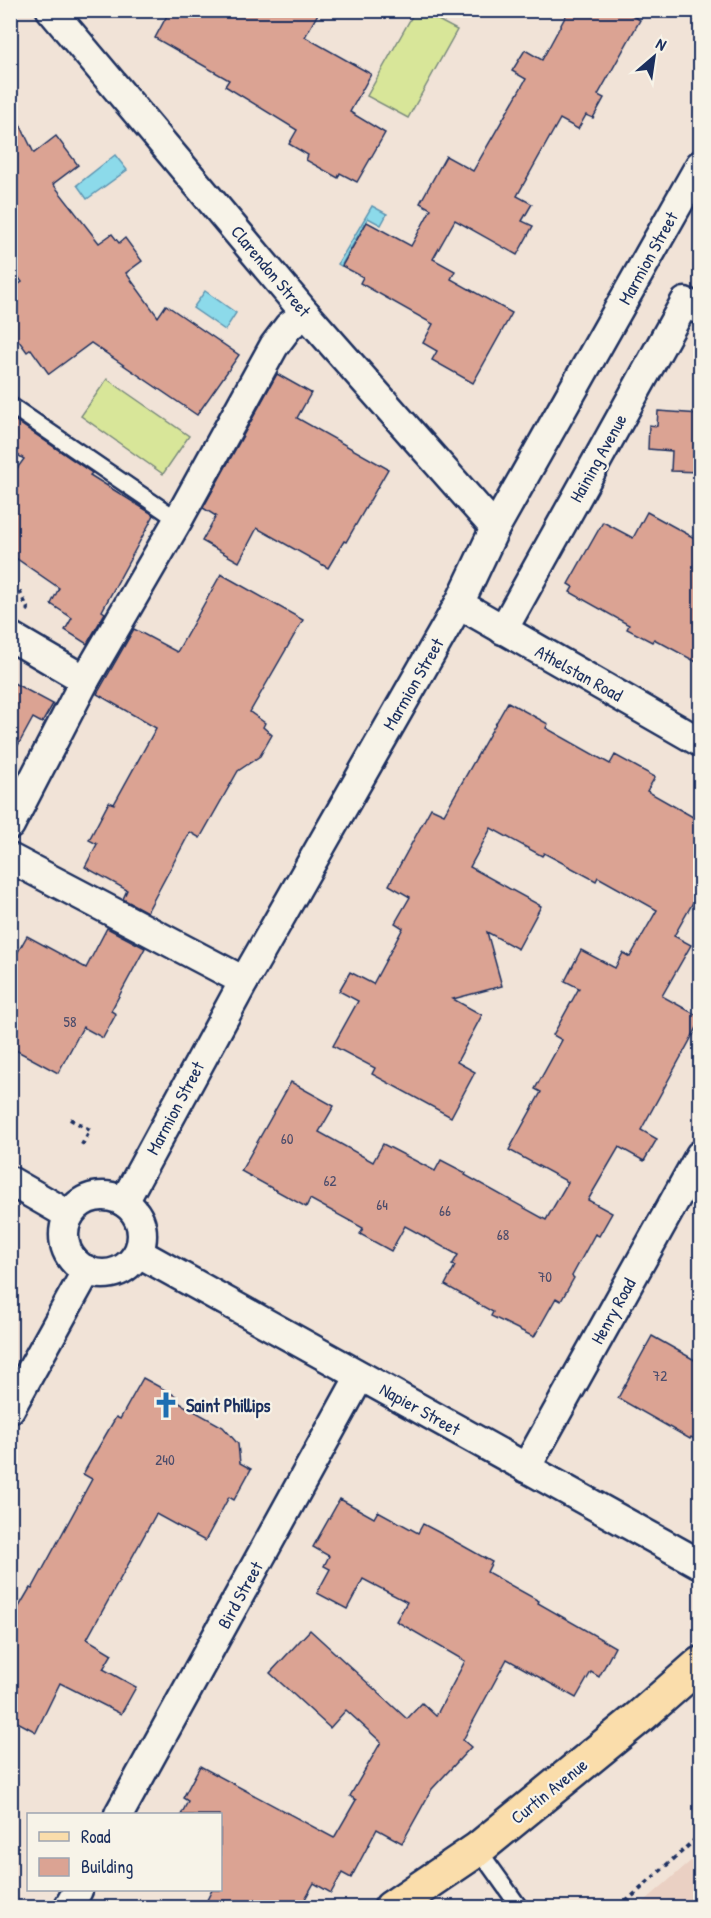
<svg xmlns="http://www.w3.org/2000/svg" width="711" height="1918" viewBox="0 0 711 1918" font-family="'Patrick Hand',sans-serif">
	<rect width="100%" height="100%" fill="#f1e3d7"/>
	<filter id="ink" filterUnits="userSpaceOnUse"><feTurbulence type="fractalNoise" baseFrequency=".0167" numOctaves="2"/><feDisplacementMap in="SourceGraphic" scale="12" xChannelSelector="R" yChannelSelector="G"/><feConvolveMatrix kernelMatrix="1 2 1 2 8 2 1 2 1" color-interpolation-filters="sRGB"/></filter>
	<g filter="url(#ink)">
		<path fill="#ead0c3" d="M700,1853V1907H638Z"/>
		<g fill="#d8e699" stroke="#7a8a7c" stroke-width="1.5">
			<path d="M415,11H421L457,30L408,118L367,96Z"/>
			<path d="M107,379L189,436L163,474L81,416Z"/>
		</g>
		<g fill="#8cdaea" stroke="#5f96b2" stroke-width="1.5">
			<path d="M115,155L127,170L87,199L77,185Z"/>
			<path d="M372,206L387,214L381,225L368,218L341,266L338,264Z"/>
			<path d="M205,291L236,313L225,330L193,308Z"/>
		</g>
		<g fill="#dba393" stroke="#1b2f5e" stroke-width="1.5">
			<path d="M170,10H320L305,37L371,74L350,112L385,133L357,182L340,173L338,178L306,160L308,155L289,144L297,130L225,86L229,80L155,38Z"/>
			<path d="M569,10H623L640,20L598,95L604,98L593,118L586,115L578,129L560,119L517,196L532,204L522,221L533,226L517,255L455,220L433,259L455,271L451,279L512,313L473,383L432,360L437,351L423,343L433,324L360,283L363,277L342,266L367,222L411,246L431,209L420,203L446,156L473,171L526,79L512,71L525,50L542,60Z"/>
			<path d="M10,104L34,153L56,136L78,165L53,184L99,243L112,234L119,243L125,238L142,261L126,273L158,317L166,305L239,355L197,415L91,343L49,374L31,349L27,352L10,329V290L22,282L10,266Z"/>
			<path d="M277,374L311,393L297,418L388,469L346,542L344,541L328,568L257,528L239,562L202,541L216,516L203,508Z"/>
			<path d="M658,411L700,414V472L671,471L672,451L648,449L649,425L657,426Z"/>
			<path d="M10,417L92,473L90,475L154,515L102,611L105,613L87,644L65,630L72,618L51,604L59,588L10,554V478L24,459L10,450Z"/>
			<path d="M647,512L700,541V664L654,639L652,642L627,629L629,625L570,592L573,587L568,584L603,522L633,538Z"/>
			<path d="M221,574L303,620L250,712L265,723L263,727L272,735L260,756L238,771L200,838L190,832L147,912L123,899L127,890L85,867L97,844L89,840L109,802L114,804L156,728L97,694L134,629L177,652Z"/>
			<path d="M10,681L53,704L42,723L33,718L10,760Z"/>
			<path d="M508,702L548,724L546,728L610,764L615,755L655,777L647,791L700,821V890L674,936L691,945L662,996L700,1017V1022L641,1130L657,1139L644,1161L619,1147L588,1200L612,1213L599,1236L595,1234L572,1276L574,1278L561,1301L556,1298L534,1337L491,1316L493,1312L445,1285L455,1266L452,1265L458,1255L405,1226L391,1251L360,1234L363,1228L310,1199L306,1207L241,1171L291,1082L334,1106L319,1132L373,1162L383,1144L435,1171L441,1160L466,1173L465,1175L546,1220L568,1182L509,1150L541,1092L535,1089L562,1040L553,1035L579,988L565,981L581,950L615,968L623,953L630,957L657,910L598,877L596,881L544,853L542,856L491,828L470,867L541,906L518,949L487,932L502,986L453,999L482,1015L457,1062L475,1072L451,1117L372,1074L375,1068L333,1046L358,1001L339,991L350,972L373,984L403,928L395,923L410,897L389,885L431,808L444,814Z"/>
			<path d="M107,928L145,948L111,1011L116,1014L103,1038L83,1027L58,1073L10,1047V966L27,936L86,968Z"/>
			<path d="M652,1336L700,1363V1442L691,1437L690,1439L618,1398Z"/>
			<path d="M143,1378L176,1396L174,1400L223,1427L238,1444L240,1463L251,1469L234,1500L229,1497L205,1541L156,1514L87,1639L112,1654L103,1669L136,1687L121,1714L60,1683L36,1732L10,1718V1622L30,1588L32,1589L92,1479L83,1474L116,1417L120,1419Z"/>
			<path d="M340,1499L374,1518L378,1511L418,1533L423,1524L440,1533L492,1562L487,1572L539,1601L538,1603L615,1647L599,1677L591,1672L576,1698L507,1659L463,1740L471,1747L432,1789L402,1843L377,1829L351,1878L342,1873L331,1893L314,1883L300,1908H203L212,1890H220V1815H181L188,1801L183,1798L200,1766L334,1838L356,1800L350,1796L381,1742L346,1710L330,1728L270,1673L310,1630L407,1719L422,1703L436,1716L465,1661L396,1621L407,1602L363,1579L347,1609L317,1593L330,1569L324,1566L329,1556L313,1547Z"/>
		</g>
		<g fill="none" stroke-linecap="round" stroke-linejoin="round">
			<g stroke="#1b2f5e" stroke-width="20">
				<g id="service">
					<path d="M10,405L178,520"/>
					<path d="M478,1849L520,1908"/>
				</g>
			</g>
			<g stroke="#1b2f5e" stroke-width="33">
				<g id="minor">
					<path d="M51,10L306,314L495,528"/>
					<path d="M459,604L700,742"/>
					<path d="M503,630L685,302L700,310"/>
					<path d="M10,636L85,680"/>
					<path d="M10,825L85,680L178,520L274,346L289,326L306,314"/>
					<path d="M10,858L244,981"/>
					<path d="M10,1181L69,1215"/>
					<circle cx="103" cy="1235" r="39"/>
					<path d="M124,1202L244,981L459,604L495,528L700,165"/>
					<path d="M139,1253L700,1564"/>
					<path d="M10,1409L87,1270"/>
					<path d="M526,1468L700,1155"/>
					<path d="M119,1814L360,1376"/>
					<path d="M68,1908L78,1890"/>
				</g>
			</g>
			<g stroke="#1b2f5e" stroke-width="38">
				<path id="primary" d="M391,1908L478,1849L642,1715L700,1664"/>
			</g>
			<g stroke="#1b2f5e" stroke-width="4" stroke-dasharray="4.5 4.5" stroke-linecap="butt">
				<path d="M10,576L13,578L28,609L25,615"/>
				<path d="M70,1119L90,1130L82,1145"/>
				<path d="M619,1908L700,1835"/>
			</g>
			<use href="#service" stroke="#f7f3e8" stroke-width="15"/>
			<use href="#minor" stroke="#f7f3e8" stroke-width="28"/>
			<use href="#primary" stroke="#faddab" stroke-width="33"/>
		</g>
	</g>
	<defs>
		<g id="church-bare" transform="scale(2.07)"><path d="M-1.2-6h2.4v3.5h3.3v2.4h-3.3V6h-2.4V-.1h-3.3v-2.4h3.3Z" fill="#1f6fb2" stroke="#f7f3e8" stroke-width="2.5" paint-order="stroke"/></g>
	</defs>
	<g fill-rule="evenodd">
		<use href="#church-bare" x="166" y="1405"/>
	</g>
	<g text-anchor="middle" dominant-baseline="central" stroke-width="4.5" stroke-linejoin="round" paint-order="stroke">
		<g font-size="15" fill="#4b4c6b">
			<text x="70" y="1021">58</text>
			<text x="287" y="1138">60</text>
			<text x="330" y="1180">62</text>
			<text x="382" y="1204">64</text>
			<text x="445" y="1210">66</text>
			<text x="503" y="1234">68</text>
			<text x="545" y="1276">70</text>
			<text x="660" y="1375">72</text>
			<text x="165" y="1459">240</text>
		</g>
		<g font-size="18" fill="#1b2f5e" stroke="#f7f3e8">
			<text transform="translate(648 258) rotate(-61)">Marmion Street</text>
			<text transform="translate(271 271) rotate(50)">Clarendon Street</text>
			<text transform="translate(598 458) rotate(-61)">Haining Avenue</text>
			<text transform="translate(579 673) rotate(29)">Athelstan Road</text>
			<text transform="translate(413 684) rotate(-60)">Marmion Street</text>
			<text transform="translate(175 1108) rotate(-62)">Marmion Street</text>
			<text transform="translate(613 1311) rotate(-61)">Henry Road</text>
			<text transform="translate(420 1409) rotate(29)">Napier Street</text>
			<text transform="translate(240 1595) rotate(-61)">Bird Street</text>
			<text transform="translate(549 1791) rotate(-39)">Curtin Avenue</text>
		</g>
		<g font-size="18" font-weight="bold" fill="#1b2f5e" stroke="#f7f3e8" text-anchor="start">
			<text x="186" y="1405">Saint Phillips</text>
		</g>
	</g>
	<rect width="711" height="1918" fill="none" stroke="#f7f3e8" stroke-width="36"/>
	<rect x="18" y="18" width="675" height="1882" fill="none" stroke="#1b2f5e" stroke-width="2" filter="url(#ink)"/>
	<rect x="27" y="1813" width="195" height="78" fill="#f7f3e8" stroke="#9fa5b1" stroke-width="1.5"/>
	<rect x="39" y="1832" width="30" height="9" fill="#faddab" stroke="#9fa5b1" stroke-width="1.5"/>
	<text x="81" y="1843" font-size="18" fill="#1b2f5e">Road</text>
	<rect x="39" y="1858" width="30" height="18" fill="#dba393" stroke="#9fa5b1" stroke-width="1.5"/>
	<text x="81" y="1873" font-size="18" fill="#1b2f5e">Building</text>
	<g transform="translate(654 57) rotate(29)" stroke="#f7f3e8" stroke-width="4.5" paint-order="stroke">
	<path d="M0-4.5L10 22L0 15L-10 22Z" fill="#1b2f5e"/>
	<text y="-9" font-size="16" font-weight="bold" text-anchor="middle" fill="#1b2f5e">N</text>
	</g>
</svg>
